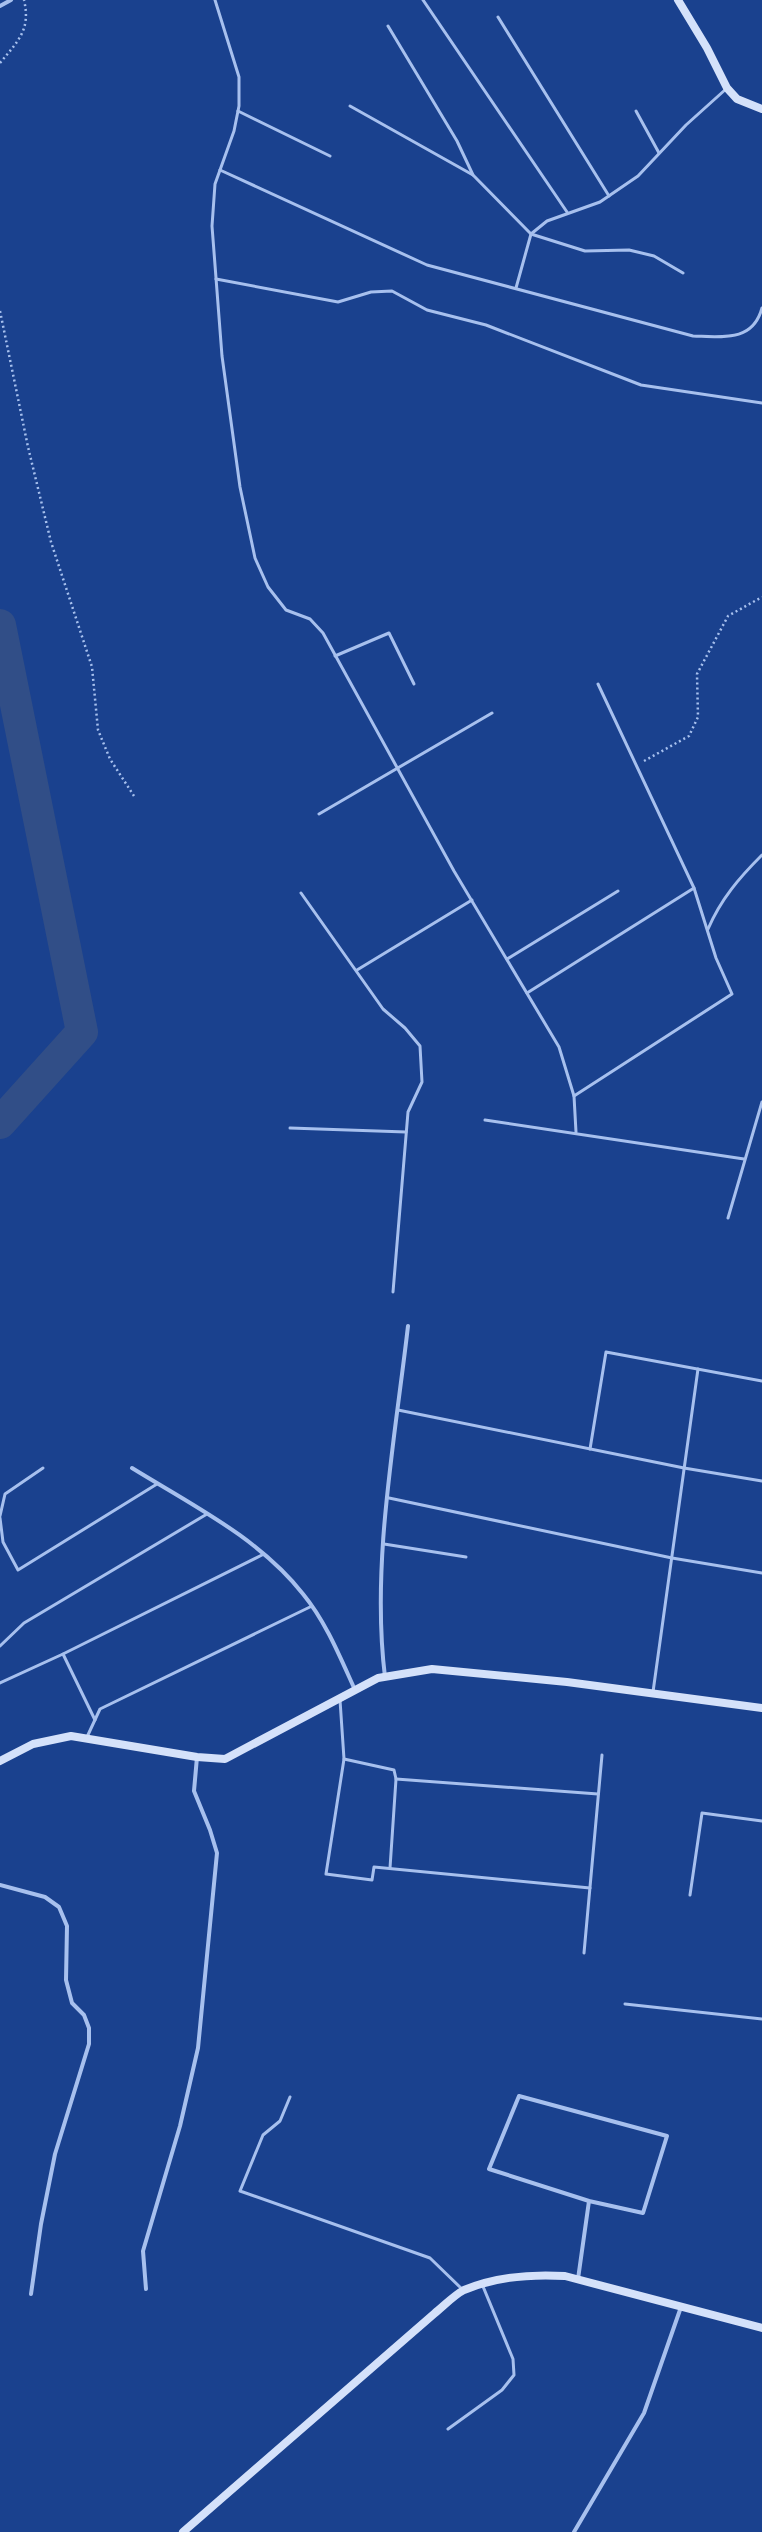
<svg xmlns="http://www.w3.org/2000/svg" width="762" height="2532" viewBox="0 0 762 2532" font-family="Poppins,sans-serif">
	<rect width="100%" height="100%" fill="#1a418e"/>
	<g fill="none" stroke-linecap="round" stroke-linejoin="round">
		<path stroke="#314e87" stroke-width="32" d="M0,625L82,1032L0,1123"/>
		<g stroke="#a7c0ee" stroke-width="2.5" stroke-dasharray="2 3" stroke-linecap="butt">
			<path d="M0,63C18,41 31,30 24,0"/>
			<path d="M0,311L28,447L51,542L92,667L98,730L110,759L134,796"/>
			<path d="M644,761L689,736L698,717L697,674L728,616L762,597"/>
		</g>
		<g stroke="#a7c0ee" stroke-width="3">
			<path d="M215,0L239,77V106L234,131L215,184L212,226L222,356L240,487L255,558L268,587L286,610L310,619L323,633L454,871L559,1047L574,1096L576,1132"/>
			<path d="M423,0L567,212"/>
			<path d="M498,17L609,196"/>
			<path d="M388,26L457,141L473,175L531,234L585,251L629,250L654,256L683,273"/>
			<path d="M350,106L473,175"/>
			<path d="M238,111L330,156"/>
			<path d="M636,111L659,153"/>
			<path d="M220,170L427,265L693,336C723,337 753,342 762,308"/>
			<path d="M216,279L338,302L371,292L392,291L427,310L486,325L641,385L762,403"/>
			<path d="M516,288L531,234L547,221L600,202L638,176L686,125L726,89"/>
			<path d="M335,656L389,633L414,684"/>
			<path d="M319,814L492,713"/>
			<path d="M301,893L383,1009L405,1028L420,1046L422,1082L408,1112L393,1292"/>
			<path d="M708,929C721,899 739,878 762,855"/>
			<path d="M507,959L618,891"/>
			<path d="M357,970L472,900"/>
			<path d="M527,993L694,888"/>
			<path d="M574,1096L732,994L716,958L694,888L598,684"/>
			<path d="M485,1120L744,1159"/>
			<path d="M290,1128L406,1132"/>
			<path d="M728,1218L762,1102"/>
			<path d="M398,1410L684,1468L762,1481"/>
			<path d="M590,1449L606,1352L762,1381"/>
			<path d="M389,1498L672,1558L762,1573"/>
			<path d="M0,1516L5,1494L43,1468"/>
			<path d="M0,1518L3,1542L18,1570L157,1484"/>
			<path d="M384,1544L466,1557"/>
			<path d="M0,1646L24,1623L207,1514"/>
			<path d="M63,1654L95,1720"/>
			<path d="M0,1683L63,1654L264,1554"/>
			<path d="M653,1692L698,1369"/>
			<path d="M340,1700L344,1759L326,1874L372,1880L374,1867L590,1888"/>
			<path d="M87,1737L100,1709L312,1606"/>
			<path d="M344,1759L394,1770L396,1779L390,1868"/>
			<path d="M396,1779L598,1794"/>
			<path d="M690,1895L702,1813L762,1821"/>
			<path d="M584,1953L602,1755"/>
			<path d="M625,2004L762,2019"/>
			<path d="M290,2097L280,2121L263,2135L240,2191L430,2258L462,2289"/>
			<path d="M448,2429L502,2390L514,2375L513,2359L482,2284"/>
		</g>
		<g stroke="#a7c0ee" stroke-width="4">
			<path d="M0,6L11,0"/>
			<path d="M132,1468C192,1505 259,1538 303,1594C326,1622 340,1657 355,1690"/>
			<path d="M385,1677C371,1565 395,1439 408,1326"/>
			<path d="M0,1885L45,1897L59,1907L67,1926L66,1980L72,2003L84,2015L89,2028V2044L55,2154L41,2224L31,2294"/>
			<path d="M578,2279L589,2201L643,2213L667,2136L519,2096L489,2169L589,2201"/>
			<path d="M146,2289L143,2251L180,2126L198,2048L217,1853L210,1830L194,1791L197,1757"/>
			<path d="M574,2532L644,2413L681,2307"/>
		</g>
		<g stroke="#d4e1fa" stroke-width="8">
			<path d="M678,0L707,48L727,88L737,99L762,109"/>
			<path d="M0,1761L33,1744L71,1736L197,1757L225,1759L378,1678L432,1669L567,1682L762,1708"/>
			<path d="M183,2532L435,2313C444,2306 454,2295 464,2290C497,2276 531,2274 565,2276L762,2328"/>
		</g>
	</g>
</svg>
